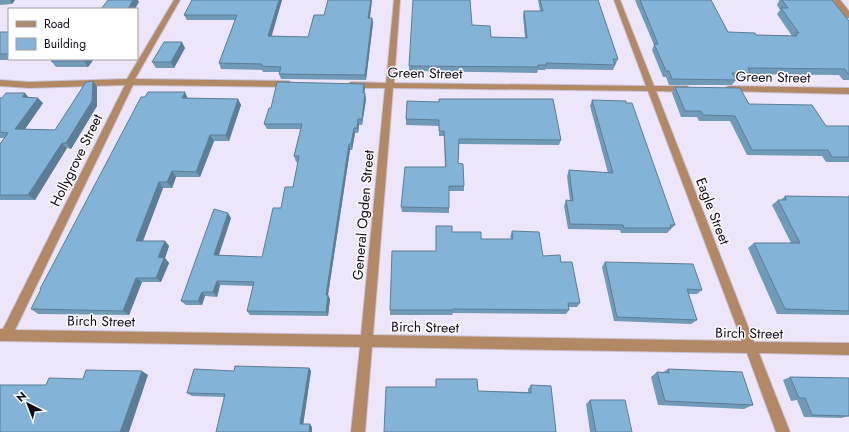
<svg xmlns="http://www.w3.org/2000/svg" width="849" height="432" viewBox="0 0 849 432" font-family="Jost,sans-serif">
	<rect width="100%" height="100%" fill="#ede6fb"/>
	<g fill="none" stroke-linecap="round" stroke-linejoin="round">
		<g stroke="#c9c2d7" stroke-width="2">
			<g id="minor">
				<path d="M174,0H180L135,79L289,81L293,84L289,87L133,85L15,330L361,335L385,88H351L347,85L351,82L386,83L394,0H400L394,83L646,86L614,0H620L654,86H687L691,89L687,92L656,91L754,342L849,343V355L759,353L790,432H776L747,353L372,347L365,432H351L360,347L0,341V329H3L125,85L29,88L0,86V80L29,82L127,79ZM393,88L648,91L742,341L373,335Z"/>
				<path d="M833,0H840L849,11V18H846Z"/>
				<path d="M729,86L849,88V94L726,91V87Z"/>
			</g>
		</g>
		<use href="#minor" fill="#b38864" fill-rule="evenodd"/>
	</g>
	<g fill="#719ab9">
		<path d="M0,0H15L12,4L0,5Z"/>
		<path d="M192,0H282L271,36L308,37L324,15L328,0H372L370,18H372L373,23L366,80L281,79L279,74L280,72H263L262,70L221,69L219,63L235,20H187L184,15Z"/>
		<path d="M538,0H598L618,59L613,70L546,69L545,70H538L537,73L409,71V66L472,25L491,37L525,38L523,16L524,11H540Z"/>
		<path d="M635,0H711L728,32L756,35L792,36L777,14L780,10L777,5L779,1V0H832L849,21V80H843L839,75L749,74L746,79L735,78L736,80L732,85H669L666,77H663L652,50L654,45Z"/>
		<path d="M0,32H9V59H94L88,67H56L51,61L52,60H0Z"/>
		<path d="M185,48L174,68H156L152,62Z"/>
		<path d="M97,87V106L71,149L67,148L35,200H0V144L4,138H0V98H29L43,103L25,129L55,130Z"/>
		<path d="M675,87L749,104L826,126H849V162H826L822,156L747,155L730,121H699L697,117H681L672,93Z"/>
		<path d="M365,89L364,93L366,99L362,125H359L358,133H355L352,150H350L328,295L330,299L328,316L250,315L247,311L253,286L220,285L217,297L205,296L202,305H186L181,301L231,218L219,255L262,257L281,208L293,187L298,162H296L294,156L301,129H267L264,124Z"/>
		<path d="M145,97L238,99L241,105L229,141H214L200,177H176L172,188H163L143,241H165L169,246L165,258L169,263L161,282H142L129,315L38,314L31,309Z"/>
		<path d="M592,100L675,225L667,233H621L620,230L568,229L564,206L566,200L570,201L567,176L569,170L608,173L590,106Z"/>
		<path d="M407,101L561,140L559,145L459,144L458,163L464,186V191H449V213L402,212L401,207L445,167L444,136H439V126L406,125V119Z"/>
		<path d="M849,195V315L777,314L748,248L754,243H791L772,205L778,200H781L785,196L849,197L848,196Z"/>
		<path d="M512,231L543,256L561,262L580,303L577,307H568L569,310L566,314L453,313L452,315H390V310L436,251L452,232L481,239H511L510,237Z"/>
		<path d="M605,262L702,290L697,294H688L697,320L691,324L614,321L602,267Z"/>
		<path d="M309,368L311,371L303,424L312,427V432H216L225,397L192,396L187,393L234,371Z"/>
		<path d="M668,369L753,405L744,409L658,405L651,377L657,372H663Z"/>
		<path d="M790,377L849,378V416L841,418L804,417L797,400L791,401L783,380Z"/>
		<path d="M531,385L556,432L478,391L528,392V389Z"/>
		<path d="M590,400L632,432H590L586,404Z"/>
	</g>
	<g fill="#5c7d96">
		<path d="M10,0H15L12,4Z"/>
		<path d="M133,0H138L139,2L135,9H128Z"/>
		<path d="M279,0H282L270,42L268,36Z"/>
		<path d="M371,0H372L369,23L368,18Z"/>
		<path d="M372,18L373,23L366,80L365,75Z"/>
		<path d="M182,42L185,48L174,68L171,62Z"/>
		<path d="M86,59H94L88,67L84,61Z"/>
		<path d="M93,81L97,87V106L71,149L66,143Z"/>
		<path d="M364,84L365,89L363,99V93Z"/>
		<path d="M185,92L188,99L182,98Z"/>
		<path d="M25,93L30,99L22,97Z"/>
		<path d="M365,93L366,99L362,125V119Z"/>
		<path d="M38,98L43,103L21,135L15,129Z"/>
		<path d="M238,99L241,105L229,141L226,135Z"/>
		<path d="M358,119L359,125L358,133L357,128Z"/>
		<path d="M354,128L355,133L352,150L351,144Z"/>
		<path d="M210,135L214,141L200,177L196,172Z"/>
		<path d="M62,143L67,148L35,200L28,195Z"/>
		<path d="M349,144L350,150L328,295L330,299L328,316L326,312V295Z"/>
		<path d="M172,171L176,177L172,188L167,182Z"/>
		<path d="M159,182L163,188L141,246L136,241Z"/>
		<path d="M228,213L231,218L217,260L214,255Z"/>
		<path d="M165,241L169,246L165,258L169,263L161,282L156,278L158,257Z"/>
		<path d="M136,278L142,282L129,315L123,311Z"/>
		<path d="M217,281L220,285L217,297L213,292Z"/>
		<path d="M202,292L205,296L202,305L198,301Z"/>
		<path d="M309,368L311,371L303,426L300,424Z"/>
		<path d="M142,371L148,375L129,432H120Z"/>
		<path d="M310,424L312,427V432H309Z"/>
	</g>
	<g fill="#83b3d7" stroke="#5c7d96">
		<path d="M108,0H133L128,9H101Z"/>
		<path d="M192,0H279L268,36L308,37L314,15H324L328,0H371L368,18H372L365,75L279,74L281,67L261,66L262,64L219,63L237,15H184Z"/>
		<path d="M413,0H470L472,25L490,26L491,37L527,38L524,11H543L540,0H598L618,59H613L615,65L546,63L547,65H538V67L409,66Z"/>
		<path d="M640,0H711L728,32L755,33L756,35L797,36L796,33H799L781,8H788L782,0H832L849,21V74H848L845,69L748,68L750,73H732L736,80L672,79L669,71H666L654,44H658Z"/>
		<rect x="0" y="32" width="9" height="22"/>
		<path d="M164,42H182L171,62H152Z"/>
		<path d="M53,59H86L84,61H51Z"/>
		<path d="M93,81L92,101L66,143H62L28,195H0V144L8,133L0,132V98H2L6,93H25L22,97L38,98L15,129L55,130L86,82Z"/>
		<path d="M277,82L364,84L363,93H365L362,119H358L357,128H354L351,144H349L326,295H328L326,312L247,311L254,282L217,281L213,292H202L198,301H181L214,209L228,213L214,255L262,257L273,208H281L285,187H293L299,156H294L302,124H264L269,108H271Z"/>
		<path d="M675,87L740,88L749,104L812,105L826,126H849V157H832L828,150H752L735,116L703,115L701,111H685Z"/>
		<path d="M148,92H185L182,98L238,99L226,135H210L196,172L172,171L167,182H159L136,241H165L158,257L164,258L156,278H136L123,311L31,309L41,289H40L141,97H145Z"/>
		<path d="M439,99H553L561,140L459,139L458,163L463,164L464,186H449V208L401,207L405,167H446L444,131H439V120L406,119L407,101L439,102Z"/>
		<path d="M592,100L626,101V103H632L675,225H670L671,228H624L623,225L570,224L566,200L573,201L569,170L613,173Z"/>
		<path d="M785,196L849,197V311L785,309L754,243H800L778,200H786Z"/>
		<path d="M436,226H452V232H481V239H513L512,231L539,232L543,256L560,255L561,262H572L580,303H568L569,310L453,309V310H390L392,251H436Z"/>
		<path d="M605,262L693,264L702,290L687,289L697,320L617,317Z"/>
		<path d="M235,366L309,368L300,424H310L309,432H216L225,394L187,393L194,369L234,371Z"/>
		<path d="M668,369L742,372L753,405L665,401L657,372L669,373Z"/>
		<path d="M86,370L142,371L120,432H0V385H46L49,378L83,379Z"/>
		<path d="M790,377L849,378V416L812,415L805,398H799Z"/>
		<path d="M436,379H477L478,391L531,393V385L551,386L556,432H384L386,387H436Z"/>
		<path d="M590,400H625L632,432H596Z"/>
	</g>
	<g text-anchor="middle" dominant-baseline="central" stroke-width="3" stroke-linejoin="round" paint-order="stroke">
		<g font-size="14" fill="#0f0819" stroke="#fff">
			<text transform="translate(425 73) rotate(1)">Green Street</text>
			<text transform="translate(773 77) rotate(1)">Green Street</text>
			<text transform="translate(76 160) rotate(-64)">Hollygrove Street</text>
			<text transform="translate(713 211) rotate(69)">Eagle Street</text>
			<text transform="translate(363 215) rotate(-85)">General Ogden Street</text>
			<text transform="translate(101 321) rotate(1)">Birch Street</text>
			<text transform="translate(425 327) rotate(1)">Birch Street</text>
			<text transform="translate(749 333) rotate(1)">Birch Street</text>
		</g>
	</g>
	<rect x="8" y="8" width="130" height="52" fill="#ffffff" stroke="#9f9ca3"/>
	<rect x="16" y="21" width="20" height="6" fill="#b38864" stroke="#9f9ca3"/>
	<text x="44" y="28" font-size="12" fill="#0f0819">Road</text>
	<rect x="16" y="38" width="20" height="12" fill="#83b3d7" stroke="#9f9ca3"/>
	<text x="44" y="48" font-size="12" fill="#0f0819">Building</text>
	<g transform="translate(28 404) rotate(318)" stroke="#ffffff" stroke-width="3" paint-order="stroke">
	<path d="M0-3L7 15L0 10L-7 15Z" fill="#0f0819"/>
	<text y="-6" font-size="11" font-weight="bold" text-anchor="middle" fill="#0f0819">N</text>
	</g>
</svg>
